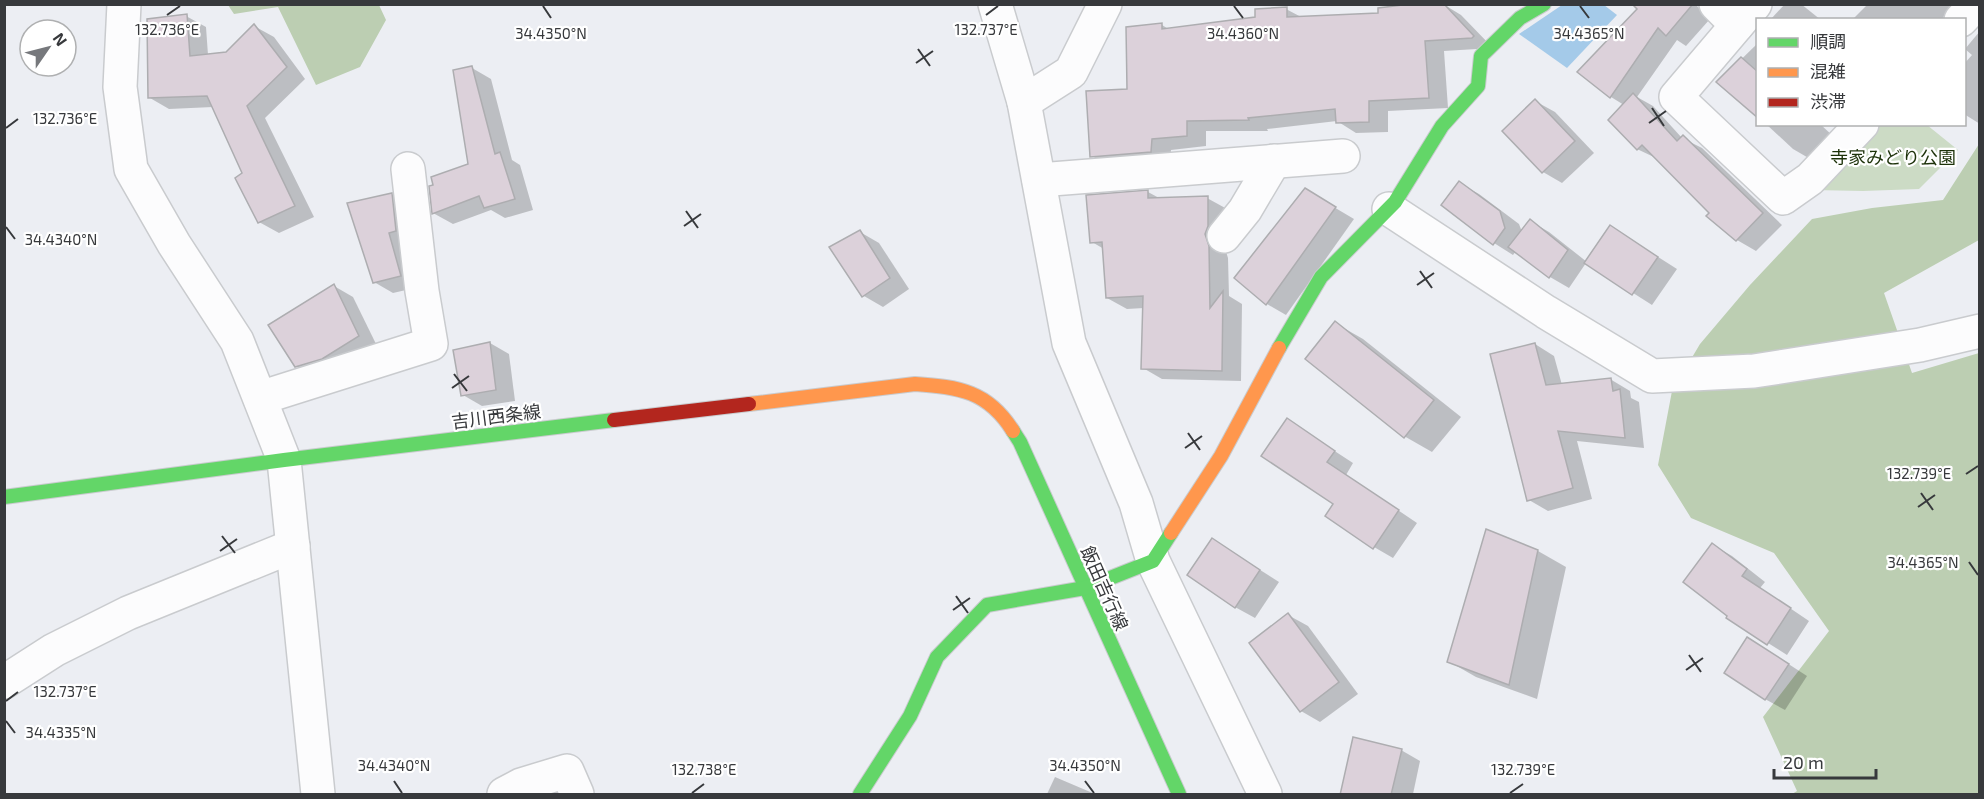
<svg xmlns="http://www.w3.org/2000/svg" width="1984" height="799" viewBox="0 0 1984 799" font-family="'Exo 2','Noto Sans JP',sans-serif">
	<rect width="100%" height="100%" fill="#eceef3"/>
	<path fill="#ccdbc5" d="M1880,125H1927L1958,150L1919,189L1863,191L1812,190Z"/>
	<g fill="#bcceb2">
		<path d="M228,5H379L386,20L360,67L316,85L278,7L234,14Z"/>
		<path d="M1979,144V240L1884,293L1912,373L1979,353V794H1792L1797,791L1763,717L1829,631L1774,553L1691,518L1658,465L1672,391L1700,344L1750,285L1812,219L1872,208L1943,200Z"/>
	</g>
	<path fill="#a4cae9" d="M1562,5H1604L1617,15L1567,68L1519,34Z"/>
	<g fill="#0003">
		<path d="M1443,4L1461,15L1493,48L1444,51L1448,108L1388,111V132L1356,133L1337,121L1267,129L1268,131H1206V146L1171,150L1170,163L1111,167L1092,156L1162,25L1170,30L1257,19L1286,9L1303,18L1380,14Z"/>
		<path d="M1637,4H1695L1710,19L1686,46L1677,40L1637,97L1653,106L1682,138L1702,148L1782,225L1756,251L1737,240L1658,159L1637,149L1624,105L1611,97L1639,9Z"/>
		<path d="M1785,4H1801L1821,20H1770Z"/>
		<path d="M1868,4H1954L1941,20H1852Z"/>
		<path d="M186,16L206,27L208,55L226,53L254,26L274,37L305,79L265,118L314,217L279,233L259,222L244,173L213,107L169,109L150,98Z"/>
		<path d="M1980,31V124L1964,114V64L1972,55L1965,49Z"/>
		<path d="M1758,43V117L1719,81Z"/>
		<path d="M472,68L491,79L512,160L520,165L533,210L505,218L491,210L453,224L433,213L470,165Z"/>
		<path d="M1535,101L1555,112L1594,153L1562,183L1543,172Z"/>
		<path d="M1766,124H1820L1833,136L1812,160L1793,149Z"/>
		<path d="M1459,183L1479,194L1519,224L1522,232L1530,221L1549,232L1587,262L1611,227L1677,269L1652,305L1586,263L1569,288L1550,277L1516,251L1513,255L1494,243L1443,205Z"/>
		<path d="M1305,190L1354,219L1286,315L1267,304L1236,277Z"/>
		<path d="M1148,192L1161,199L1207,198L1227,209L1224,245L1228,258L1229,296L1242,304L1241,381L1162,379L1143,368L1144,308L1127,309L1107,298L1104,249L1092,242L1088,196Z"/>
		<path d="M392,195L411,206L419,287L393,293L374,282Z"/>
		<path d="M860,232L879,243L909,289L883,307L864,296Z"/>
		<path d="M334,286L353,297L378,348L316,378L296,366Z"/>
		<path d="M1335,323L1363,339L1461,417L1432,452L1404,436Z"/>
		<path d="M490,343L509,354L515,401L482,406L463,395Z"/>
		<path d="M1535,344L1554,356L1562,385L1610,379L1630,391L1631,398L1639,402L1644,448L1577,441L1592,499L1548,511L1529,500Z"/>
		<path d="M1287,420L1353,463L1346,475L1417,523L1393,558L1374,547L1335,504Z"/>
		<path d="M1213,540L1279,582L1255,618L1235,607Z"/>
		<path d="M1713,545L1732,556L1765,582L1760,588L1809,621L1787,655L1768,643Z"/>
		<path d="M1538,551L1566,567L1537,699L1476,677L1448,661Z"/>
		<path d="M1288,615L1308,626L1358,694L1320,722L1301,711Z"/>
		<path d="M1767,650L1807,676L1785,710L1765,699Z"/>
		<path d="M1401,750L1420,761L1413,794H1342Z"/>
		<path d="M1055,777L1095,794H1047Z"/>
	</g>
	<g fill="#dcd1da" stroke="#adadb0" stroke-width="1.5">
		<path d="M1411,4H1444L1474,36L1472,38L1425,41L1429,98L1369,101V122L1336,123L1335,109L1248,118L1249,120L1187,121V136L1152,139L1151,152L1090,157L1086,91L1127,89L1126,27L1162,23V29L1255,17V9L1287,7V17L1378,13V8Z"/>
		<path d="M1632,4H1693L1666,36L1658,28L1610,98L1577,72L1637,9Z"/>
		<path d="M187,14L190,56L226,52L254,24L287,67L247,106L295,206L258,223L235,178L242,173L207,96L148,98L147,19Z"/>
		<path d="M1741,57L1758,72V118L1716,82Z"/>
		<path d="M472,66L495,154L500,152L515,199L484,208L479,196L432,214L429,186L433,185L431,177L468,164L453,70Z"/>
		<path d="M1633,93L1677,141L1683,135L1763,213L1736,241L1706,216L1709,213L1642,145L1637,150L1608,120Z"/>
		<path d="M1535,99L1575,141L1542,173L1502,131Z"/>
		<path d="M1459,181L1500,211L1505,228L1493,245L1441,205Z"/>
		<path d="M1305,188L1336,207L1266,305L1234,278Z"/>
		<path d="M1148,190V198L1208,196V226L1205,234L1209,246L1210,308L1223,291L1222,371L1141,369L1143,296L1106,298L1102,242L1090,243L1086,195Z"/>
		<path d="M392,193L396,231L389,233L401,276L373,283L347,203Z"/>
		<path d="M1530,219L1568,250L1549,278L1508,247Z"/>
		<path d="M1610,225L1658,257L1632,295L1584,263Z"/>
		<path d="M860,230L890,278L862,297L829,247Z"/>
		<path d="M334,284L359,336L322,359L295,367L268,325Z"/>
		<path d="M1335,321L1434,400L1404,438L1305,359Z"/>
		<path d="M490,342L496,390L461,396L453,350Z"/>
		<path d="M1535,343L1546,385L1611,378L1613,391L1620,389L1625,438L1558,431L1573,488L1527,501L1490,354Z"/>
		<path d="M1287,418L1335,451L1327,462L1399,510L1373,549L1325,516L1333,504L1261,456Z"/>
		<path d="M1486,529L1538,550L1509,685L1447,662Z"/>
		<path d="M1212,538L1260,570L1235,608L1187,575Z"/>
		<path d="M1712,543L1747,569L1742,576L1791,608L1767,645L1726,618L1727,616L1683,582Z"/>
		<path d="M1288,613L1339,682L1300,712L1249,643Z"/>
		<path d="M1747,637L1789,664L1765,700L1724,673Z"/>
		<path d="M1353,737L1402,749L1391,795H1340Z"/>
	</g>
	<g fill="none" stroke-linecap="round" stroke-linejoin="round">
		<g stroke="#c9cbce" stroke-width="36">
			<g id="street">
				<path d="M124,4L120,87L131,169L174,244L237,341L284,460L318,794"/>
				<path d="M995,4L1024,102L1069,343L1136,503L1153,561L1265,794"/>
				<path d="M1716,4L1737,25"/>
				<path d="M1755,4L1676,97L1783,198L1810,179L1862,124"/>
				<path d="M1961,20L1976,4"/>
				<path d="M1024,102L1071,72L1105,4"/>
				<path d="M1039,180L1343,156"/>
				<path d="M1389,209L1546,312L1652,376L1754,371L1920,345L1980,331"/>
				<path d="M1224,236L1245,210L1274,161"/>
				<path d="M260,398L431,344L422,291L408,169"/>
				<path d="M4,682L54,650L128,613L293,546"/>
				<path d="M504,794L521,785L567,771L577,794"/>
			</g>
		</g>
		<g stroke="#c9cbce" stroke-width="16">
			<g id="fast">
				<path d="M1279,348L1321,277L1395,202L1442,126L1478,86L1481,56L1520,18L1544,4"/>
				<path d="M1013,431L1020,442L1179,794"/>
				<path d="M4,497L284,460L614,420"/>
				<path d="M860,794L910,716L937,657L987,605L1085,588L1153,561L1171,533"/>
			</g>
		</g>
		<g stroke="#c9cbce" stroke-width="16">
			<g id="slow">
				<path d="M749,404L915,384C959,387 988,391 1013,431"/>
				<path d="M1171,533L1221,456L1279,348"/>
			</g>
		</g>
		<g stroke="#c9cbce" stroke-width="16">
			<path id="jam" d="M614,420L749,404"/>
		</g>
		<use href="#street" stroke="#fcfcfd" stroke-width="33"/>
		<use href="#fast" stroke="#63d668" stroke-width="14"/>
		<use href="#slow" stroke="#ff974d" stroke-width="14"/>
		<use href="#jam" stroke="#b3261e" stroke-width="14"/>
	</g>
	<path fill="none" stroke="#37393c" stroke-width="2" d="M543,6L551,18M1234,6L1243,18M1580,6L1589,18M167,15L180,6M986,15L998,6M918,49L930,66M916,63L933,51M1652,108L1664,126M1649,123L1666,111M6,128L18,119M686,211L698,228M684,226L701,214M6,227L15,239M1420,271L1432,288M1417,285L1434,273M454,374L467,391M452,388L469,376M1188,433L1200,450M1185,448L1202,436M1966,474L1978,466M1921,493L1933,510M1918,507L1935,495M222,536L235,553M220,551L237,539M1969,562L1978,575M956,596L968,613M953,610L970,598M1689,655L1701,672M1686,670L1703,658M6,701L18,692M6,721L15,733M394,781L402,793M1085,781L1094,793M692,793L704,784M1510,793L1523,784"/>
	<g text-anchor="middle" dominant-baseline="central" stroke-width="4.5" stroke-linejoin="round" paint-order="stroke">
		<g font-size="18" fill="#1d320a" stroke="#fff">
			<text x="1893" y="157">寺家みどり公園</text>
		</g>
		<g font-size="18" fill="#37393c" stroke="#fff">
			<text transform="translate(496 416) rotate(-7)">吉川西条線</text>
			<text transform="translate(1105 588) rotate(66)">飯田吉行線</text>
		</g>
	</g>
	<g font-size="15" text-anchor="middle" fill="#37393c" stroke="#fff" stroke-width="4.5" stroke-linejoin="round" paint-order="stroke">
		<text x="167" y="35">132.736°E</text>
		<text x="986" y="35">132.737°E</text>
		<text x="551" y="39">34.4350°N</text>
		<text x="1243" y="39">34.4360°N</text>
		<text x="1589" y="39">34.4365°N</text>
		<text x="65" y="124">132.736°E</text>
		<text x="61" y="245">34.4340°N</text>
		<text x="1919" y="479">132.739°E</text>
		<text x="1923" y="568">34.4365°N</text>
		<text x="65" y="697">132.737°E</text>
		<text x="61" y="738">34.4335°N</text>
		<text x="394" y="771">34.4340°N</text>
		<text x="1085" y="771">34.4350°N</text>
		<text x="704" y="775">132.738°E</text>
		<text x="1523" y="775">132.739°E</text>
	</g>
	<rect width="1984" height="799" fill="none" stroke="#37393c" stroke-width="12"/>
	<rect x="1756" y="18" width="210" height="108" fill="#ffffff" stroke="#afb0b1" stroke-width="1.5"/>
	<rect x="1768" y="38" width="30" height="9" fill="#63d668" stroke="#afb0b1" stroke-width="1.5"/>
	<text x="1810" y="48" font-size="18" fill="#37393c">順調</text>
	<rect x="1768" y="68" width="30" height="9" fill="#ff974d" stroke="#afb0b1" stroke-width="1.5"/>
	<text x="1810" y="78" font-size="18" fill="#37393c">混雑</text>
	<rect x="1768" y="98" width="30" height="9" fill="#b3261e" stroke="#afb0b1" stroke-width="1.5"/>
	<text x="1810" y="108" font-size="18" fill="#37393c">渋滞</text>
	<g transform="translate(48 48) rotate(55)"><circle r="28" fill="#ffffff" stroke="#afb0b1" stroke-width="1.5"/>
	<path d="M0-4.5L10 22L0 15L-10 22Z" fill="#76787c"/>
	<text y="-9" font-size="16" font-weight="bold" text-anchor="middle" fill="#37393c">N</text>
	</g>
	<path d="M1774 769v9h102v-9" fill="none" stroke="#37393c" stroke-width="3"/>
	<text x="1783" y="769" font-size="18" fill="#37393c" stroke="#ffffff" stroke-width="4.5" paint-order="stroke">20 m</text>
</svg>
